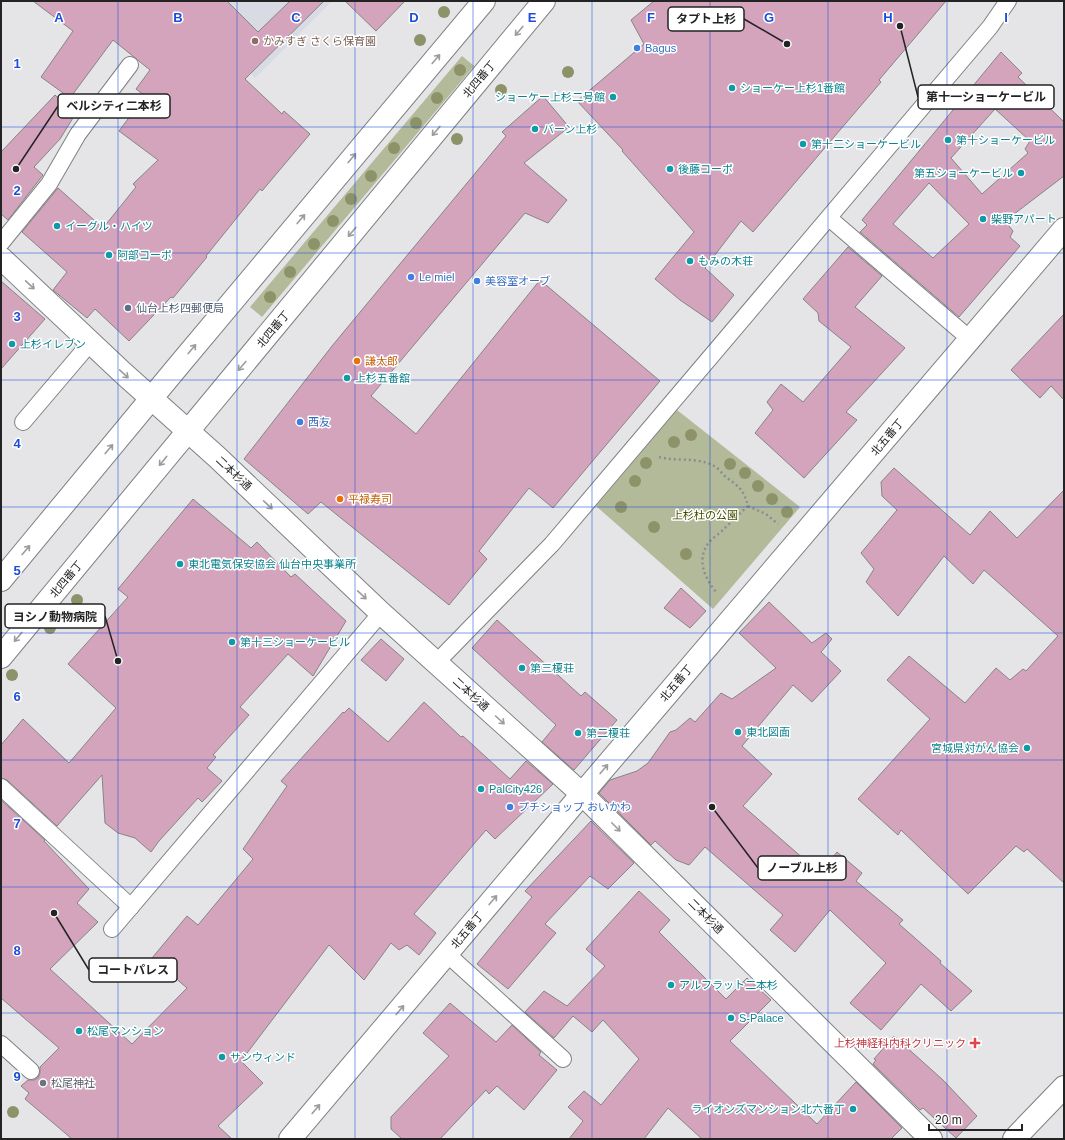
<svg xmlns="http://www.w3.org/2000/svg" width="1065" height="1140" viewBox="0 0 1065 1140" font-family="Helvetica,'Noto Sans JP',sans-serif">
	<rect width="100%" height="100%" fill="#e5e5e8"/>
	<path fill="#d8dae4" d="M187,1H332L255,78L183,4Z"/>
	<g fill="#b3ba9a">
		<path d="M462,56L474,66L262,317L250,307Z"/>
		<path d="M677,410L800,507L713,609L596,506Z"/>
	</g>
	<g fill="#d4a4bc" stroke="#878485" fill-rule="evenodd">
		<path d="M33,1H227L258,32L290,1H324L245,79L282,114L284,111L310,134L262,191L260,189L206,256L207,257L173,298L171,297L129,341L95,309L87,318L53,290L67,272L22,232L58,188L103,228L136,187L133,184L158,160L119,131L145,96L136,89L150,70L113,40L70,98L41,77L73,31Z"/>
		<path d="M345,1H405L376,31Z"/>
		<path d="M654,1H946L879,80L881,82L753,232L741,221L705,268L734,295L712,322L680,300L655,279L694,232L622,151L623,150L577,101L644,44L631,20Z"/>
		<path d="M1001,52L1022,73L1018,77L1064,122V176L1005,221L1013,231L1010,237L1020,246L959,317L860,232L867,225L862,220ZM995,109L1030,141L1025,149L1028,153L982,194L951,158ZM929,183L969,224L933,258L893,224Z"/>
		<path d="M55,95L76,113L60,139L34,167L43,175L8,220L1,214V152Z"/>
		<path d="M543,96L569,127L524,163L567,200L548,223L525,213L371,396L416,434L540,280L660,381L553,508L529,488L479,551L487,559L449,605L321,502L308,514L244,459L332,346L506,136L502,132Z"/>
		<path d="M848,247L882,276L855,307L905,348L846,412L857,420L804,478L755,433L773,410L767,402L781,384L803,402L851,347L819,321L818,313L803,299Z"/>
		<path d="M1,281L45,319L1,369Z"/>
		<path d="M1064,314V400L1051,386L1040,398L1011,370Z"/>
		<path d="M894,468L970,535L990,511L1017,538L1064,490V883L1027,849L1024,852L1016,846L968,894L901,830L898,835L858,799L930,719L887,680L909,656L965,703L996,668L1010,680L1023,669L1026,671L1058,636L984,570L973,584L944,556L898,616L866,582L874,569L861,553L897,510L882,496L881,482Z"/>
		<path d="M193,499L251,548L257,542L291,577L295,574L346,621L313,676L288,654L240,707L249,715L213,755L216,757L207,768L222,781L202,802L198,798L159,841L151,852L135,838L118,833L105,823L102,775L57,826L7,780L1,778V745L23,719L69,763L116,708L68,664L128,597L118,589Z"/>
		<path d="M681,588L706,611L690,628L664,608Z"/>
		<path d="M769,602L812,643L826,633L832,639L821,652L841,671L812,702L793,685L742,746L772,774L743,806L820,873L837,852L862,873L856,881L903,920L899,924L941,961L940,963L972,991L951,1011L921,984L881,1030L850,1003L886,963L830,910L795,952L770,930L783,915L705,847L689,865L676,860L655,841L651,845L599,793L610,780L637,771L648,763L670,732L676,730L690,718L695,722L721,693L732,699L776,668L739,633Z"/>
		<path d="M497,620L581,696L585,692L617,720L574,770L542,742L556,725L472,648Z"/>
		<path d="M381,639L404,659L386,681L361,660Z"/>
		<path d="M424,702L461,737L463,736L510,779L526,761L553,784L495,839L486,830L414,914L436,933L419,955L407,945L399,950L391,943L364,980L329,945L241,1061L263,1083L218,1126L232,1139H72L25,1099L29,1093L21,1086L28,1080H34L38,1078L40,1073V1067L59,1048L1,998V800L45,840L44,841L89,889L77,903L98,922L50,969L132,1044L187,988L152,958L187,916L198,925L253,859L243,849L287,786L281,781L343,712L344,713L349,708L388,742Z"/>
		<path d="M591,821L634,863L608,889L590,876L545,924L556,933L508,989L477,964L532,897L525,891Z"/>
		<path d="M639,891L670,920L659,932L726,999L747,978L771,1000L730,1041L817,1124L856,1082L902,1128L891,1139H702L668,1108L644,1139H569L583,1121L568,1107L584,1091L601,1105L639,1059L603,1020L592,1032L573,1016L554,1038L525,1012L544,991L567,1006L605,966L586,949Z"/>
		<path d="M450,1003L496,1042L512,1025L541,1052L539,1055L557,1070L524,1110L497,1086L489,1094L486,1090L440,1139H402L391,1129V1117L449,1056L423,1033Z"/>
		<path d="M894,1036L943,1080L977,1116L956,1138L923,1108L920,1110L873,1064L876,1060L874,1059Z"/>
	</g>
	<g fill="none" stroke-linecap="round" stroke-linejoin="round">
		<g stroke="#7f8082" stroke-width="18">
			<g id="service">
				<path d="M829,218L970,339"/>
				<path d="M1,243L49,184L78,134L130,65"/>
				<path d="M23,422L91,342"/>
				<path d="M436,663L552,544L990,27L1008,1"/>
				<path d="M1,787L131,907"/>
				<path d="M112,929L381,613"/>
				<path d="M447,954L563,1059"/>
				<path d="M1,1044L31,1071"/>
			</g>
		</g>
		<g stroke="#7f8082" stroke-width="24">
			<g id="minor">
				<path d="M1,258L123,373L217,457L381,613L582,794L931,1139"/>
				<path d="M290,1139L582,794L1064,229"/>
			</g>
		</g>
		<g stroke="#7f8082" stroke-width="24">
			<g id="tertiary">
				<path d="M1,580L179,365L484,1"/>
				<path d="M1,657L544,1"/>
				<path d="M1014,1139L1064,1087"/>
			</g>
		</g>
		<g stroke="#8c8c8e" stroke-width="2.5" stroke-dasharray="2 3" stroke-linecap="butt">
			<path d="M659,457C677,462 698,456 716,467C720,470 723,475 727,478C740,487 744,491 748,506C739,514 731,522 723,530C719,534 714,537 711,540C695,557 704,578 717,593"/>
			<path d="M748,506L766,514L778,524"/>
		</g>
		<use href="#service" stroke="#fff" stroke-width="16"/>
		<use href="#minor" stroke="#fff" stroke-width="22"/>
		<use href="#tertiary" stroke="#fff" stroke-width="22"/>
	</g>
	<g fill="#8d9268">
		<circle cx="444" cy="12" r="6"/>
		<circle cx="420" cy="40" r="6"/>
		<circle cx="460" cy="70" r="6"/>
		<circle cx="568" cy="72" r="6"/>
		<circle cx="501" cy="90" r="6"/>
		<circle cx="437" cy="98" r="6"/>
		<circle cx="416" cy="123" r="6"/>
		<circle cx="457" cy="139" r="6"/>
		<circle cx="394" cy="148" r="6"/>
		<circle cx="371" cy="176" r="6"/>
		<circle cx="351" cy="199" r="6"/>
		<circle cx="333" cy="221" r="6"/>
		<circle cx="314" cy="244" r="6"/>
		<circle cx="290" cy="272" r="6"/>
		<circle cx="270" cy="297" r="6"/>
		<circle cx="691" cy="435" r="6"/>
		<circle cx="674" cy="442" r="6"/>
		<circle cx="646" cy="463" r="6"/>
		<circle cx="730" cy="464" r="6"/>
		<circle cx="745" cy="473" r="6"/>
		<circle cx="635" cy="481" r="6"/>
		<circle cx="758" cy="486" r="6"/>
		<circle cx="772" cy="499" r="6"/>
		<circle cx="621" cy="507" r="6"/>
		<circle cx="787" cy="512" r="6"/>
		<circle cx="654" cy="527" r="6"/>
		<circle cx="686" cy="554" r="6"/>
		<circle cx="77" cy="600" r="6"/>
		<circle cx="50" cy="628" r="6"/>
		<circle cx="12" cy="675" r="6"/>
		<circle cx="13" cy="1112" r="6"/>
	</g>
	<defs><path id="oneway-shaft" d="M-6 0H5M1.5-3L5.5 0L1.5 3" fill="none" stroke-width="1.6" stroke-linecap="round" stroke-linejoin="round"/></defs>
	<g stroke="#9c9c9c">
		<use href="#oneway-shaft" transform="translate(519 31) rotate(130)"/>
		<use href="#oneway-shaft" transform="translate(436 59) rotate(-50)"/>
		<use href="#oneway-shaft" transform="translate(436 131) rotate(130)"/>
		<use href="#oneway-shaft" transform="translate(352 158) rotate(-50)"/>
		<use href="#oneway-shaft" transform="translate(301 219) rotate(-50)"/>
		<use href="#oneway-shaft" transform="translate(352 232) rotate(130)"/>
		<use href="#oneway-shaft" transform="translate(30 285) rotate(43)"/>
		<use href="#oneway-shaft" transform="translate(192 349) rotate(-50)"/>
		<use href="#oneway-shaft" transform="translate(242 366) rotate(130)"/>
		<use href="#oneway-shaft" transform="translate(124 374) rotate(43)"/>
		<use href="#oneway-shaft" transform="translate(109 449) rotate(-50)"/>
		<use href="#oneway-shaft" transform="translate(163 461) rotate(129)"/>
		<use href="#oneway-shaft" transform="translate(268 505) rotate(43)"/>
		<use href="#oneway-shaft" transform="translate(26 550) rotate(-50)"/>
		<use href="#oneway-shaft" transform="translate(362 595) rotate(43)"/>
		<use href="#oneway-shaft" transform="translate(18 637) rotate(130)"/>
		<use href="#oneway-shaft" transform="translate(500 720) rotate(42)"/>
		<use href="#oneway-shaft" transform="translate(604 769) rotate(-50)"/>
		<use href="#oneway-shaft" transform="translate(616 827) rotate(45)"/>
		<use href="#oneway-shaft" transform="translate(493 900) rotate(-50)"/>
		<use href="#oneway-shaft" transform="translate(400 1010) rotate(-50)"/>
		<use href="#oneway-shaft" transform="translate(316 1109) rotate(-50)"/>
	</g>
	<path fill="none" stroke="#1d4ed8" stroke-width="1" stroke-opacity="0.55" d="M118,1V1139M237,1V1139M355,1V1139M473,1V1139M592,1V1139M710,1V1139M828,1V1139M947,1V1139M1,127H1064M1,253H1064M1,380H1064M1,507H1064M1,633H1064M1,760H1064M1,887H1064M1,1013H1064"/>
	<circle fill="#8d6e63" stroke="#fff" stroke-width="1.5" cx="255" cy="41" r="4"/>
	<g fill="#3f7fe0" stroke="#fff" stroke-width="1.5">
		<circle cx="637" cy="48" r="4"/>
		<circle cx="411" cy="277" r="4"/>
		<circle cx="477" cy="281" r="4"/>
		<circle cx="300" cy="422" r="4"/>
		<circle cx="510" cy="807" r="4"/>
	</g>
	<g fill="#0f9aa8" stroke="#fff" stroke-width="1.5">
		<circle cx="732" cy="88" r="4"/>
		<circle cx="613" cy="97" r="4"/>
		<circle cx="535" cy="129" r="4"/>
		<circle cx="948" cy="140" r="4"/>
		<circle cx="803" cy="144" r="4"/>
		<circle cx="670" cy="169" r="4"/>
		<circle cx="1021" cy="173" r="4"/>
		<circle cx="983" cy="219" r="4"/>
		<circle cx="57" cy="226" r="4"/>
		<circle cx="109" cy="255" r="4"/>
		<circle cx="690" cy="261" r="4"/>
		<circle cx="12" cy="344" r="4"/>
		<circle cx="347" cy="378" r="4"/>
		<circle cx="180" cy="564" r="4"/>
		<circle cx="232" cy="642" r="4"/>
		<circle cx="522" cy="668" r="4"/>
		<circle cx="738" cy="732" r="4"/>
		<circle cx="578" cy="733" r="4"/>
		<circle cx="1027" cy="748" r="4"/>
		<circle cx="481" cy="789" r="4"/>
		<circle cx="671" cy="985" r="4"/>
		<circle cx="731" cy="1018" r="4"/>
		<circle cx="79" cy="1031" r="4"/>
		<circle cx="222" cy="1057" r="4"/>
		<circle cx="853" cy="1109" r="4"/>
	</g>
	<circle fill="#5c6f8a" stroke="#fff" stroke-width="1.5" cx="128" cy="308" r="4"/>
	<g fill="#e8710a" stroke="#fff" stroke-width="1.5">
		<circle cx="357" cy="361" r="4"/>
		<circle cx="340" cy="499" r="4"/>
	</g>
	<path fill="#e0444e" stroke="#fff" stroke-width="1.5" d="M973 1037h4v4h4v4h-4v4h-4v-4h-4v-4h4z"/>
	<circle fill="#6b7280" stroke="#fff" stroke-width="1.5" cx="43" cy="1083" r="4"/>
	<g text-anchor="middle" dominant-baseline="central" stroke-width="3" stroke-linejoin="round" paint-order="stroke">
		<g font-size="11" fill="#785e54" stroke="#fff" text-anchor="start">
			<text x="263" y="41">かみすぎ さくら保育園</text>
		</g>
		<g font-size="11" fill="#366cbe" stroke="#fff" text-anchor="start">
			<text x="645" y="48">Bagus</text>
			<text x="419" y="277">Le miel</text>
			<text x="485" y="281">美容室オーブ</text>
			<text x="308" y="422">西友</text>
			<text x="518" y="807">プチショップ おいかわ</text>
		</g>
		<g font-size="11" fill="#232324" stroke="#fff">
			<text transform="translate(479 79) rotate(-50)">北四番丁</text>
			<text transform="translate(273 329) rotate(-50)">北四番丁</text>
			<text transform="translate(887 437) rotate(-50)">北五番丁</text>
			<text transform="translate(234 473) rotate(43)">二本杉通</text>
			<text transform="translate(66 579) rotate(-50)">北四番丁</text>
			<text transform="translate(676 683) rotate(-50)">北五番丁</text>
			<text transform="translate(471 694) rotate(42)">二本杉通</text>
			<text transform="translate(706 916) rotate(45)">二本杉通</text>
			<text transform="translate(467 930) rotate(-50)">北五番丁</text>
		</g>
		<g font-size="11" fill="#0d838f" stroke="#fff" text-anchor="start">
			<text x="740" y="88">ショーケー上杉1番館</text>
			<text x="605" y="97" text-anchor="end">ショーケー上杉二号館</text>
			<text x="543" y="129">バーン上杉</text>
			<text x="956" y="140">第十ショーケービル</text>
			<text x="811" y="144">第十二ショーケービル</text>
			<text x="678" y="169">後藤コーポ</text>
			<text x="1013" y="173" text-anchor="end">第五ショーケービル</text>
			<text x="991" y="219">柴野アパート</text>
			<text x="65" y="226">イーグル・ハイツ</text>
			<text x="117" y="255">阿部コーポ</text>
			<text x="698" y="261">もみの木荘</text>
			<text x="20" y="344">上杉イレブン</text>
			<text x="355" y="378">上杉五番舘</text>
			<text x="188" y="564">東北電気保安協会 仙台中央事業所</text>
			<text x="240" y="642">第十三ショーケービル</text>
			<text x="530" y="668">第三榎荘</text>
			<text x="746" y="732">東北図面</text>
			<text x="586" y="733">第二榎荘</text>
			<text x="1019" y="748" text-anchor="end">宮城県対がん協会</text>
			<text x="489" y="789">PalCity426</text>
			<text x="679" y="985">アルフラット二本杉</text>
			<text x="739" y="1018">S-Palace</text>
			<text x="87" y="1031">松尾マンション</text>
			<text x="230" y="1057">サンウィンド</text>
			<text x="845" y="1109" text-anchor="end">ライオンズマンション北六番丁</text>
		</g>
		<g font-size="11" fill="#4e5e75" stroke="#fff" text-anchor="start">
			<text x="136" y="308">仙台上杉四郵便局</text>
		</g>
		<g font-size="11" fill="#c56008" stroke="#fff" text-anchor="start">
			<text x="365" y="361">謙太郎</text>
			<text x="348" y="499">平禄寿司</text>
		</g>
		<g font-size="11" fill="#454e00" stroke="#fff">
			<text x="705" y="515">上杉杜の公園</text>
		</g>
		<g font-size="11" fill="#be3a42" stroke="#fff" text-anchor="end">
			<text x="966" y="1043">上杉神経科内科クリニック</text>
		</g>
		<g font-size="11" fill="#5b616d" stroke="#fff" text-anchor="start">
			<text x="51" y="1083">松尾神社</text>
		</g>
	</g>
	<g font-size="13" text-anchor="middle" font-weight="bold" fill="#1d4ed8" stroke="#fff" stroke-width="3" stroke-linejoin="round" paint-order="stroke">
		<text x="59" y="22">A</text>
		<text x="178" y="22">B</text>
		<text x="296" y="22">C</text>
		<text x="414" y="22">D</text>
		<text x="532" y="22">E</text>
		<text x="651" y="22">F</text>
		<text x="769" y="22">G</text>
		<text x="888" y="22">H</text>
		<text x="1006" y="22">I</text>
		<text x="17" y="68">1</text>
		<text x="17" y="195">2</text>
		<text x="17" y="321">3</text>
		<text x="17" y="448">4</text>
		<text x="17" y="575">5</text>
		<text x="17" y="701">6</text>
		<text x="17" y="828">7</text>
		<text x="17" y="955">8</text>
		<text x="17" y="1081">9</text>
	</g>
	<path fill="none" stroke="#232324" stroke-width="1.5" d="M787 44L744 19M900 26L918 97M16 169L58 106M118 661L105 616M712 807L758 868M54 913L89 970"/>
	<g fill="#232324" stroke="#fff" stroke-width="1.5">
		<circle cx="787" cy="44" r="4"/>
		<circle cx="900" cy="26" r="4"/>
		<circle cx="16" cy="169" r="4"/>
		<circle cx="118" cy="661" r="4"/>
		<circle cx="712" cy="807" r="4"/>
		<circle cx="54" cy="913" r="4"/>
	</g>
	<g fill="#fff" stroke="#232324" stroke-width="1.5">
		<rect x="668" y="7" width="76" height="24" rx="4"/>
		<rect x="918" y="85" width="136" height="24" rx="4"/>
		<rect x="58" y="94" width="112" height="24" rx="4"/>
		<rect x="5" y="604" width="100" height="24" rx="4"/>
		<rect x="758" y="856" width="88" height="24" rx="4"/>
		<rect x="89" y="958" width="88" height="24" rx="4"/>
	</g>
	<g font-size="12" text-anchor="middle" font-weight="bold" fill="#232324">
		<text x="706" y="23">タプト上杉</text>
		<text x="986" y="101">第十一ショーケービル</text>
		<text x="114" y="110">ベルシティ二本杉</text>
		<text x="55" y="621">ヨシノ動物病院</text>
		<text x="802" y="872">ノーブル上杉</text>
		<text x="133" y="974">コートパレス</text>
	</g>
	<rect width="1065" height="1140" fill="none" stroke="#232324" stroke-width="4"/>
	<path d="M929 1124v6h93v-6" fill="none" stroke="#232324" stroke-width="2"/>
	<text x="935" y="1124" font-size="12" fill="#232324" stroke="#ffffff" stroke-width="3" paint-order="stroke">20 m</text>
</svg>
